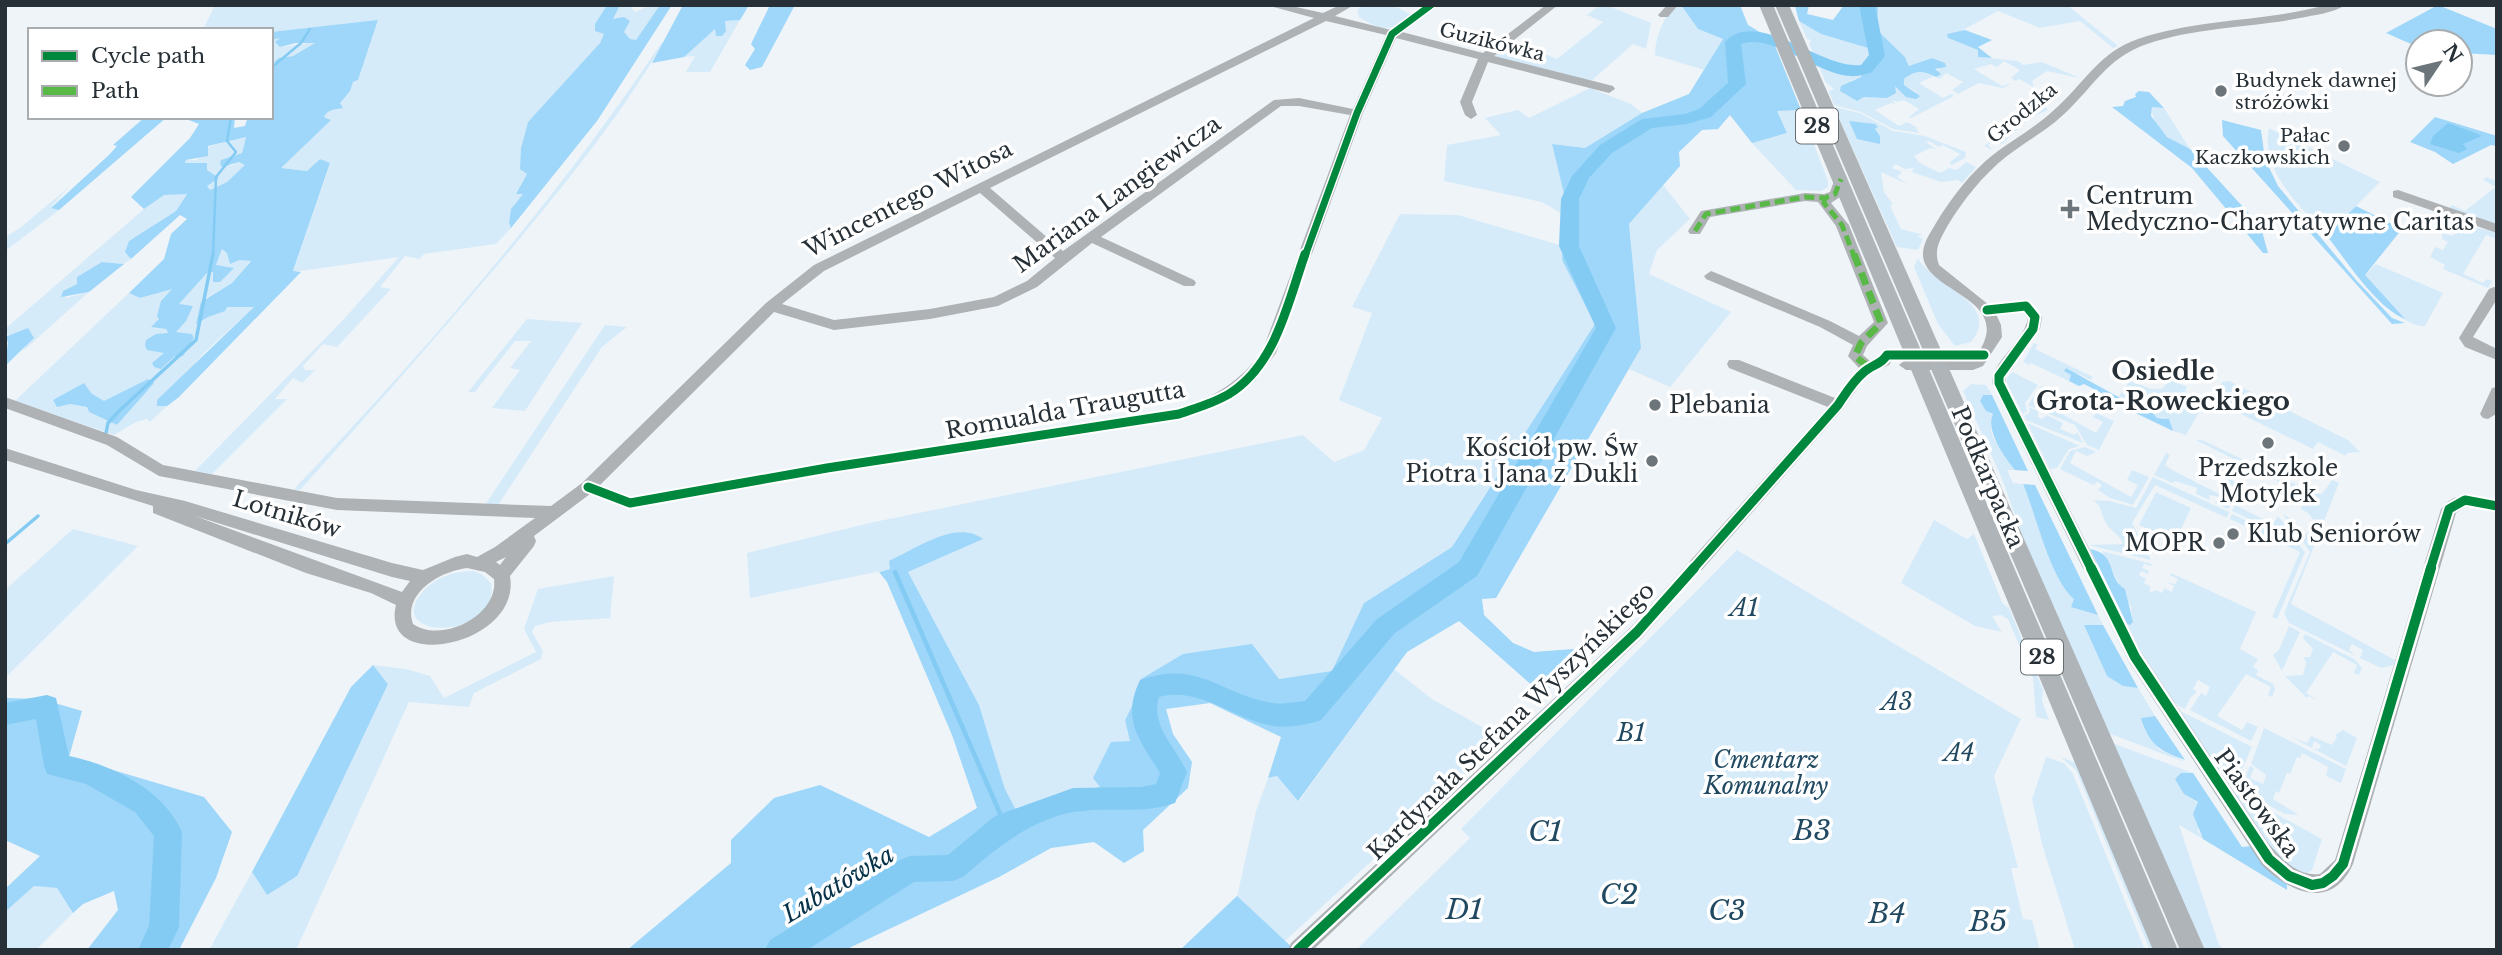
<svg xmlns="http://www.w3.org/2000/svg" width="2502" height="955" viewBox="0 0 2502 955" font-family="'Libre Baskerville',serif">
	<rect width="100%" height="100%" fill="#eff4f8"/>
	<g fill="#d6ebf9" fill-rule="evenodd">
		<path d="M215,5H607L595,24L604,34L600,43L528,122L521,148L527,174L520,186L524,193L511,209L509,223L511,228L496,244L424,254L419,259L405,256L380,287L391,289L337,347L323,344L303,366L305,370H315L302,383L293,378L275,399H287L212,474L195,471L344,319L399,257L293,272L330,164L320,159L307,171L280,168L330,119L323,117C334,104 347,99 353,82L358,80L378,21L271,32L203,30Z"/>
		<path d="M620,5H629L635,12L651,5H660L636,40L630,39L624,32L630,21L612,20Z"/>
		<path d="M1364,5H1393L1413,16C1390,32 1383,32 1359,17L1357,10Z"/>
		<path d="M1600,5H1606L1651,23L1646,49L1633,44L1590,82L1493,57L1512,41L1557,59L1603,22L1587,15Z"/>
		<path d="M1675,5H1681L1698,29L1723,39L1704,70L1655,55C1655,38 1663,18 1675,5Z"/>
		<path d="M1878,5H2067L2118,46L2113,48L2080,21L2040,28L1998,11L1948,38L1978,50L1979,57L2018,61L2023,65L2042,62L2080,78L2047,71L2032,81L2034,87L2019,79L2016,81L2011,78L2020,70L2004,61L1997,67L1991,64L1974,69L2002,86L2012,83L2003,88L1979,83L1958,94L1952,90L1963,82L1946,73L1940,79L1934,76L1919,83L1943,98L1951,94L1954,96L1911,118L1909,117L1919,109L1904,100L1898,102L1891,100L1896,104L1891,103L1875,110L1899,126L1907,122L1916,127L1919,133L1893,129L1861,112L1834,105L1829,91L1834,89L1826,83L1809,43L1811,40L1807,39L1799,21L1821,34L1878,51L1882,58L1874,67L1862,72L1861,77L1850,81L1857,101L1864,97H1884L1895,86H1898L1906,97L1916,92L1904,85V79L1915,70L1935,72L1945,63L1932,58L1910,66L1905,57L1877,30Z"/>
		<path d="M740,20L710,72H686L695,56L684,57L708,32L716,29L726,31L725,21Z"/>
		<path d="M283,37L280,47L317,42L293,56L279,58L278,64L271,70V40Z"/>
		<path d="M662,42L663,43C619,119 563,186 508,253C440,333 371,412 300,490L294,489C427,349 555,202 662,42Z"/>
		<path d="M1590,88L1631,104L1642,113L1585,148L1552,144L1565,197L1564,215L1542,202L1444,181L1447,145L1501,135L1485,118L1518,110L1529,118Z"/>
		<path d="M2043,99L2044,106L2048,110L2028,119L2002,144L1992,142L1988,145L1993,150L1984,146L2027,115L2021,109L2015,110Z"/>
		<path d="M1834,107L1860,113L1893,131L1925,136L1966,152L1965,158L1952,165L1949,163L1960,154L1943,145L1939,147L1929,141L1926,142L1936,149L1930,148L1914,156L1920,163L1940,173L1949,168L1957,170L1966,162L1976,167L1962,183L1958,180L1941,182L1912,172L1914,168L1905,169L1895,164L1892,168L1902,172L1897,177L1909,185L1881,172L1884,192L1893,204L1890,206L1901,229L1924,235L1917,236L1923,239L1918,250L1897,247Z"/>
		<path d="M2152,107L2164,108L2190,149C2172,143 2151,127 2152,107Z"/>
		<path d="M1801,110L1828,181V187L1821,191L1796,190L1752,143L1787,133L1776,111Z"/>
		<path d="M2269,128L2380,182L2331,231L2324,232C2298,205 2260,169 2269,128Z"/>
		<path d="M246,136L242,153L221,160L230,166L239,162L246,165L227,182L210,190L185,163L186,160H197L208,147Z"/>
		<path d="M2486,177L2497,181L2496,224L2448,210L2452,205L2465,211L2496,187L2483,180Z"/>
		<path d="M1663,185L1690,219L1657,250L1649,274L1731,312L1670,387L1629,369L1641,348L1629,224Z"/>
		<path d="M69,187L51,207L59,210L5,251V237L20,228Z"/>
		<path d="M187,193L176,211L129,241L126,252L131,259L124,264L102,262L77,277V284L70,287L66,298L89,292L23,351L27,343L7,334L5,337V329L144,209L164,195Z"/>
		<path d="M1400,214L1458,215L1563,246L1562,260L1596,324L1452,547L1364,603L1332,672L1279,679L1141,680L1136,698L1125,720L1131,742L1101,787L1058,795L1017,812L1005,789L979,705L908,572L983,539L891,569L750,598L747,553L874,522L1303,435L1334,462L1364,450L1382,418L1339,400L1372,313L1352,307Z"/>
		<path d="M2459,224L2497,232V239L2486,235L2463,274L2483,283L2487,279L2492,281L2488,288L2443,269L2445,265L2430,257L2435,247L2443,250L2448,242L2442,239V233L2453,236Z"/>
		<path d="M222,249L239,260H251L232,283L201,301L208,317L226,307L255,306L206,351L157,406H167L150,422L147,419L136,422L114,435L15,401L129,293L140,298L174,287L160,318L153,327L166,329L168,333L162,369L174,357L183,356L194,338L192,334L175,332L178,305L207,273L213,272L220,282L233,268L216,265ZM148,379L153,383L117,425L89,412L87,407L70,404L91,393L104,401Z"/>
		<path d="M1918,258C1931,284 2004,304 1971,342L1955,346L1938,324L1914,267Z"/>
		<path d="M2376,264L2443,293L2425,326C2400,327 2380,292 2365,275Z"/>
		<path d="M527,319L582,323L525,411L492,408L520,370L510,368L531,341H515L475,392H468Z"/>
		<path d="M605,325L627,327L602,347L498,505H485Z"/>
		<path d="M2034,343L2038,345L2035,349L2093,377L2091,380L2078,374L2072,375L2069,381L2031,363L2029,365L2023,362Z"/>
		<path d="M2012,372L2038,385L2025,403L2027,411L2023,414L2007,383V378Z"/>
		<path d="M2173,376L2179,379L2180,384L2187,387L2185,391L2205,402L2186,435L2173,431L2164,417L2157,418L2150,410L2119,396L2130,381L2151,389H2162Z"/>
		<path d="M2229,381L2348,440L2360,452L2347,453L2346,456L2318,442L2313,449L2216,402L2222,382Z"/>
		<path d="M1971,384L1986,385L1992,395H1983L1980,401L1986,411L1993,415C1989,426 1991,441 2002,447L2007,460L2015,470H2007L2013,483L2023,484L2052,561L2075,599L2072,607L2098,615L2103,625H2084L2107,676L2123,686L2138,688L2155,716L2141,718L2159,749L2187,763L2108,733L2021,532L2002,479L1963,391Z"/>
		<path d="M2041,386L2057,393L2044,390L2037,400L2096,433L2103,422L2093,417L2096,413L2114,421L2099,450L2087,445L2075,425L2028,405Z"/>
		<path d="M2029,407L2038,411V417L2042,419L2047,415L2063,423L2060,429L2075,435L2077,432L2083,443L2026,420L2024,416L2030,412Z"/>
		<path d="M2028,424H2030L2080,446L2069,449L2057,468L2050,469Z"/>
		<path d="M2196,440H2202L2316,494H2322L2332,480L2339,483L2291,604L2395,660L2394,665L2381,668L2360,658L2363,650L2352,644L2349,650L2356,656L2289,623L2284,613L2310,552L2282,513L2297,523L2293,525L2302,536L2308,533L2315,534L2310,524L2315,522L2308,513L2301,509L2304,500L2289,494L2291,488Z"/>
		<path d="M2085,447L2096,452L2087,456L2076,451L2070,463L2131,497L2138,485L2127,480L2132,470L2149,477L2133,505L2110,498L2098,490L2102,485L2097,482L2093,485L2060,469L2070,451Z"/>
		<path d="M2166,453L2170,455L2165,465L2172,470L2229,499L2236,488L2224,482L2227,478L2240,484L2228,509L2215,503L2220,497L2209,495L2210,500L2196,494L2197,488L2175,481L2173,483L2154,475Z"/>
		<path d="M2153,477L2229,512L2227,518L2155,485L2132,523L2151,560L2088,545L2123,544C2119,535 2114,533 2108,526C2101,518 2103,506 2093,500L2110,501L2136,508Z"/>
		<path d="M2156,492L2191,508L2175,542L2139,525Z"/>
		<path d="M2235,505L2273,524L2278,516L2300,542L2232,511Z"/>
		<path d="M2232,514L2299,545L2305,552L2277,619L2272,617L2300,552L2230,519Z"/>
		<path d="M1934,520L1967,539L1974,534L2003,604L2009,608L2043,690L2042,701L2049,720L2036,717L2033,678L2008,619L2001,615L1992,616L2002,632L1975,626L1901,583Z"/>
		<path d="M73,529L138,546L5,678V590Z"/>
		<path d="M1737,550L2021,719L1994,776L2018,868H2011L2023,919L2032,920L2040,950H1356L1470,838L1461,829Z"/>
		<path d="M2102,551L2152,564L2151,566L2144,564L2142,568L2149,571L2148,574L2141,571L2139,575L2146,579L2144,583L2151,587L2149,591L2152,592L2156,590L2162,593L2164,588L2172,592L2174,586L2167,582L2175,584L2178,579L2170,575L2171,573L2256,612L2240,649L2258,659L2253,667L2258,670L2256,675L2273,684L2275,689L2272,697L2268,695L2271,687L2246,674L2217,716L2242,730L2247,722L2258,727L2251,741L2190,710L2201,693L2206,696L2210,687L2198,680L2193,689L2197,692L2190,698L2185,709C2163,701 2138,645 2127,624L2132,620L2131,607Z"/>
		<path d="M473,571L481,574L491,583C502,641 378,642 424,590C437,577 454,571 473,571Z"/>
		<path d="M614,576L610,618L550,622L535,626L532,632L543,651L541,659L474,693L469,707L409,702L296,950H209L252,872L267,895L388,684L373,665L406,669L430,676L444,698L536,652L524,629L538,589Z"/>
		<path d="M2289,626L2300,632L2282,671L2273,655L2279,650Z"/>
		<path d="M2305,634L2354,659L2362,668L2359,675L2354,673L2357,665L2333,652L2306,693L2318,701L2308,696L2307,698L2285,676L2303,675L2306,664L2304,657H2310L2313,649L2303,638Z"/>
		<path d="M1394,669L1432,699L1482,727L1499,743L1285,941L1237,897L1256,811L1268,778L1277,776L1299,801Z"/>
		<path d="M2178,710L2252,747L2234,787L2228,783Z"/>
		<path d="M2264,728L2346,769L2341,783L2326,776L2328,767L2302,753L2300,758L2297,757L2290,774L2287,773L2279,793L2276,791L2273,799L2299,815L2285,814L2240,790L2250,766L2254,768L2250,778L2263,784L2266,775L2251,764Z"/>
		<path d="M2343,730L2357,738L2346,766L2314,749H2319L2321,745L2314,741L2312,748L2291,737L2307,743L2311,736L2332,745L2337,737L2335,735Z"/>
		<path d="M2112,743L2193,773H2181L2184,794L2198,803V831L2203,839L2179,825L2219,945L2225,950H2204Z"/>
		<path d="M2046,757L2064,763L2073,774L2145,950H2075L2042,844L2032,799Z"/>
		<path d="M2060,757L2077,763L2156,950H2150L2076,770Z"/>
		<path d="M2227,787L2322,839L2312,870L2303,876L2284,869Z"/>
		<path d="M34,886L57,888L73,913L36,950H5V912Z"/>
	</g>
	<g fill="#9ed7f9" fill-rule="evenodd">
		<path d="M607,5H620L613,19L624,17L630,21L624,32L630,39L636,40L660,5H672L597,121L511,228L509,223L511,209L523,194H516L527,174L520,169L521,148L528,122L600,43L604,34L595,31V24Z"/>
		<path d="M683,5H749L740,20L725,21L726,31L722,36H716L715,29L684,57L652,63Z"/>
		<path d="M770,5H795L762,67L750,70L745,65L755,49L751,44Z"/>
		<path d="M1681,5H1740L1748,25L1763,34L1775,46L1801,110L1777,111L1787,133L1752,143L1730,115L1718,129L1702,130L1679,152L1680,166L1629,224L1641,348L1496,598L1482,599L1484,615L1513,643L1534,652L1573,649L1588,655L1563,668L1544,696L1459,621L1407,652L1298,801L1277,776L1268,778L1281,737L1210,703L1166,709L1173,734L1192,762L1188,788L1143,830L1144,851L1124,863L1094,842L1051,848L999,877L845,950H627L731,863V840L774,798L820,785L929,837L977,808L952,735L887,582L879,572L890,569L889,561C916,549 956,519 983,539L908,572L979,705L1005,789L1017,812L1058,795L1100,787L1093,778L1111,742L1130,741L1125,720L1136,698L1141,679L1183,654L1252,644L1279,679L1332,671L1364,603L1452,547L1595,324L1562,260L1565,198L1552,144L1585,148L1642,113L1689,94L1723,39L1698,29Z"/>
		<path d="M1809,5L1807,14L1833,20L1844,5H1878L1877,30L1905,57L1909,66L1932,58L1945,63L1946,67L1935,69L1941,74L1936,77C1923,70 1915,70 1904,79V85L1920,96L1916,99L1906,97L1895,86L1896,93L1887,98L1864,97L1857,101L1840,91L1841,86L1861,77L1862,72L1874,67L1882,58L1878,51L1821,34L1799,21L1795,6Z"/>
		<path d="M2438,5L2497,29V55L2460,53V42H2418V47L2386,33Z"/>
		<path d="M378,20L358,80L353,82L350,91L340,103L343,108C335,110 329,108 324,117L331,120L281,168L307,171L320,159L330,163L293,271L301,272L179,397L167,406H157V400L254,307H227L225,311L208,317L196,324L201,302L232,283L251,261L239,260L230,264L227,253L222,249L216,265L234,268L220,282H213V272L207,273L179,304L193,306L186,321L176,332L192,334L194,338L183,356L174,357L161,369L154,367L152,363L164,353L147,350L145,346L146,340L156,334L168,333L166,329L151,327L159,319L157,316L161,301L172,289L140,298L129,293L164,259L171,234L187,219L180,215L131,259L125,252L129,241L176,211L187,194L164,195L144,209L131,197L190,138L199,124L181,117H235L234,128L245,126L248,117H271V70L277,64L274,62L279,58L293,56L315,43H296L280,47L275,42L280,38L271,40V32ZM246,137L242,153L221,160L220,164L222,167L239,162L245,165L227,182L210,190L207,186L219,178L207,170V163H185L186,160L208,156V146Z"/>
		<path d="M1965,30L1992,40L1978,47L1992,58L1978,57V50L1948,38L1947,34Z"/>
		<path d="M2139,91L2149,92L2164,108L2152,107L2151,116L2167,137L2190,149L2254,219L2262,231L2268,253H2263L2192,168L2112,107L2123,106L2125,101L2136,97L2135,94Z"/>
		<path d="M145,117H167L59,210L51,208L110,154L117,146L113,145Z"/>
		<path d="M2435,117L2497,136V146L2491,145L2453,164L2435,152L2410,142Z"/>
		<path d="M2222,120L2261,130L2265,159L2278,186L2356,280L2392,318L2405,323L2392,324L2223,136Z"/>
		<path d="M1849,121L1875,124L1878,127L1875,129L1880,136V144L1857,139Z"/>
		<path d="M2356,206L2402,229L2365,275L2405,319C2374,306 2345,258 2324,232L2331,231Z"/>
		<path d="M102,262L124,264L89,292L61,297L63,291L77,284V277Z"/>
		<path d="M28,328L34,338L5,366L8,342L5,337Z"/>
		<path d="M2066,368L2122,399L2150,410L2157,418L2169,419L2173,431L2104,398L2105,395L2084,384L2079,386L2069,381L2071,375L2064,371Z"/>
		<path d="M148,379L154,383L117,425L89,412L87,407L70,404L57,407L53,400L84,383L91,393L104,401Z"/>
		<path d="M1983,395H1992L2028,471L2015,470C2005,458 1985,430 1993,414L1986,411L1980,401Z"/>
		<path d="M2023,484L2035,485L2098,615L2071,607L2074,599C2050,579 2036,514 2023,484Z"/>
		<path d="M2090,549C2118,554 2106,578 2125,589L2133,622L2130,625L2127,624Z"/>
		<path d="M2084,625H2103L2138,688L2123,686L2107,676Z"/>
		<path d="M373,665L388,684L297,876L267,895L252,872L351,687Z"/>
		<path d="M5,698L41,699L82,711L69,757L204,797L232,832L216,878L179,950H87L118,910L114,891L83,904L73,913L57,888L34,886L5,912V889L40,856L5,840Z"/>
		<path d="M2155,716L2185,760C2159,751 2149,744 2141,718Z"/>
		<path d="M2181,773H2193L2242,847L2252,846L2287,883V890L2203,839L2193,814L2198,802L2184,794L2175,779Z"/>
		<path d="M1237,896L1295,950H1180Z"/>
	</g>
	<path fill="#84cbf4" d="M2448,123L2478,134L2482,136L2463,144L2467,149L2459,153L2430,144L2433,136Z"/>
	<g fill="none" stroke-linecap="round" stroke-linejoin="round">
		<g stroke="#84cbf4" stroke-width="2.5">
			<path d="M271,68L301,43L310,29"/>
			<path d="M213,256L216,177L236,152L227,141L231,117"/>
		</g>
		<g stroke="#84cbf4" stroke-width="3.5">
			<path d="M106,433L108,423L119,411L196,340L213,254"/>
			<path d="M5,544L38,516"/>
		</g>
		<path stroke="#84cbf4" stroke-width="4.5" d="M895,572L1005,825"/>
		<g fill="#84cbf4" fill-rule="evenodd">
			<path d="M1859,5H1875L1885,56L1872,72C1866,74 1857,77 1851,76C1817,75 1771,32 1741,44L1746,84L1711,117L1687,124L1652,128L1612,153L1589,178L1579,199V246L1616,328L1477,576L1395,633L1321,720C1308,725 1287,728 1273,726C1236,721 1201,686 1159,697C1150,726 1176,747 1187,772L1175,803C1141,815 1108,806 1073,812C1028,821 996,849 963,877L953,881L914,882L807,950H765L770,940L900,860L910,856L948,855L995,816L1073,788L1141,787L1156,784L1160,773C1139,739 1121,720 1140,680C1199,659 1220,694 1272,703C1282,705 1295,702 1305,701L1377,619L1459,562L1596,328L1559,246L1561,199L1572,176L1600,145L1642,119L1685,114L1699,109L1728,83L1725,42C1757,7 1822,70 1861,65L1869,55Z"/>
			<path d="M47,695L56,698L69,756C112,765 163,789 182,832L179,927L168,950H138L149,926L154,836L135,812L86,784L47,774L44,766L36,719L5,725V703Z"/>
		</g>
		<g fill="#aeb2b4" fill-rule="evenodd">
			<path d="M1266,5H1287L1323,13L1340,5H1354L1335,16L1391,30L1424,5H1436L1402,32L1483,53L1546,5H1558L1494,56L1613,86L1615,89L1609,93L1488,62L1472,102L1477,115L1471,119L1465,115L1460,102L1478,59L1396,38L1363,113L1276,353L1255,381L1236,397L1179,419L827,474L630,509L590,494L534,536L536,541L534,546L510,576C522,646 379,674 396,605L371,593L306,573L153,513V506L5,460V448L136,490L185,501L392,563L423,570L455,557L467,554L477,557L495,547L535,518L337,510L159,476L107,445L5,408V397L117,437L163,465L337,498L551,506L582,483L766,303L814,265L1314,18ZM1326,21L1386,35L1353,109L1299,98L1274,100L1063,251L990,188ZM1281,106H1299L1350,115L1262,352C1239,382 1215,397 1178,409L827,462L631,497L600,485L774,312L834,330L930,319L998,306L1037,287L1092,243L1184,286H1194L1196,283L1194,280L1101,237ZM980,193L1055,258L1027,281L994,297L930,309L834,320L782,304L824,271ZM195,516L392,577L410,581L402,592ZM506,557L500,565L496,562ZM467,568L485,572L494,579C499,615 442,644 413,624C402,593 441,571 467,568Z"/>
			<path d="M1667,5H1678L1668,17H1660L1658,15Z"/>
			<path d="M2326,5H2345C2334,13 2314,15 2300,18C2249,28 2196,27 2147,44C2106,58 2093,88 2063,115C2046,131 2025,142 2007,156C1983,175 1964,199 1948,225C1941,238 1933,249 1939,265L1989,305L2026,301L2031,303L2042,317L2040,329L2006,377V383L2141,652L2268,843C2281,858 2297,877 2320,874L2335,860L2441,509C2455,489 2477,496 2497,500V512L2467,506L2456,513L2353,864C2332,911 2290,893 2262,865L2129,662L1992,383C1992,361 2024,342 2028,318L2022,311L1996,314L2001,325L2002,337L1983,366L1973,370H1906L1899,365L1905,360H1892L1889,365L1874,372L1862,382L1843,409L1643,637L1313,950H1288L1291,943L1631,627L1828,407L1729,368L1727,364L1729,360H1739L1835,398L1859,368L1848,356L1853,345L1820,327L1706,279L1704,276L1711,271L1716,273L1830,321L1859,336L1874,322L1836,226L1818,202L1805,201L1710,217L1700,234H1690L1688,231L1701,211L1805,193L1824,194L1830,192L1836,176H1846L1847,179L1840,197L1831,203L1849,225L1888,323L1867,346L1863,355L1870,361L1887,350H1980C2012,296 1920,292 1923,252C1924,241 1931,232 1936,223C1952,197 1970,173 1994,154C2014,139 2036,127 2054,110C2083,85 2099,52 2138,39C2199,18 2265,22 2326,5Z"/>
			<path d="M2398,190L2497,224V233L2393,197V191Z"/>
			<path d="M2494,287L2497,288V299L2473,337L2497,349V360L2465,347L2459,338L2489,289Z"/>
			<path d="M2497,387L2496,414L2488,419L2483,418L2480,414L2492,388Z"/>
		</g>
		<g fill="#afb4b8" fill-rule="evenodd">
			<path d="M1759,5H1773L2178,950H2153Z"/>
			<path d="M1775,5H1789L2205,950H2180Z"/>
		</g>
		<g stroke="#58b947" stroke-width="5" stroke-dasharray="10 5" stroke-linecap="butt">
			<path d="M1825,198L1824,203L1842,225L1854,256"/>
			<path d="M1695,231L1706,214L1805,197L1825,198L1835,194L1841,179"/>
		</g>
		<path stroke="#58b947" stroke-width="7" stroke-dasharray="13 7" stroke-linecap="butt" d="M1854,254L1881,323L1861,343L1855,356L1868,367"/>
		<g stroke="#fff" stroke-width="10">
			<path id="cycleway-far2" d="M1305,256L1357,113L1392,34L1431,5"/>
		</g>
		<g stroke="#fff" stroke-width="13">
			<g id="cycleway-far1">
				<path d="M1987,310L2026,306L2035,317L2033,329L1999,376V383L2092,570"/>
				<path d="M588,487L630,503L827,468L1179,414C1196,408 1214,403 1229,394C1276,365 1288,302 1305,254"/>
				<path d="M1692,570L1838,405C1846,393 1853,381 1864,372C1872,365 1882,364 1887,355H1984"/>
				<path d="M2430,570L2449,509L2465,500L2497,506"/>
			</g>
		</g>
		<g stroke="#fff" stroke-width="15">
			<g id="cycleway">
				<path d="M2091,568L2135,657L2269,859L2289,876L2312,885L2323,883L2333,876L2343,864L2431,568"/>
				<path d="M1298,950L1637,632L1694,568"/>
			</g>
		</g>
		<use href="#cycleway-far2" stroke="#00873e" stroke-width="7"/>
		<use href="#cycleway-far1" stroke="#00873e" stroke-width="9"/>
		<use href="#cycleway" stroke="#00873e" stroke-width="10"/>
	</g>
	<g fill="#6c757a" stroke="#fff" stroke-width="2.5">
		<circle cx="2221" cy="91" r="7"/>
		<circle cx="2344" cy="146" r="7"/>
		<path d="M2066.5 198.5h7v7h7v7h-7v7h-7v-7h-7v-7h7z"/>
		<circle cx="1655" cy="405" r="7"/>
		<circle cx="2268" cy="443" r="7"/>
		<circle cx="1652" cy="461" r="7"/>
		<circle cx="2233" cy="534" r="7"/>
		<circle cx="2219" cy="543" r="7"/>
	</g>
	<g text-anchor="middle" dominant-baseline="central" stroke-width="7" stroke-linejoin="round" paint-order="stroke">
		<g font-size="19" fill="#263036" stroke="#fff">
			<text transform="translate(1492 42) rotate(14)">Guzikówka</text>
			<text transform="translate(2022 113) rotate(-39)">Grodzka</text>
		</g>
		<g font-size="19" fill="#263036" stroke="#fff" text-anchor="start">
			<text x="2235" y="80">Budynek dawnej<tspan x="2235" dy="22">stróżówki</tspan></text>
			<text x="2330" y="135" text-anchor="end">Pałac<tspan x="2330" dy="22">Kaczkowskich</tspan></text>
		</g>
		<g fill="#fff" stroke="#676e72" stroke-width="2">
			<rect x="1796" y="108.5" width="42" height="35" rx="5"/>
			<rect x="2021" y="639.5" width="42" height="35" rx="5"/>
		</g>
		<g font-size="21" font-weight="bold" fill="#263036">
			<text x="1817" y="126">28</text>
			<text x="2042" y="657">28</text>
		</g>
		<g font-size="23" fill="#263036" stroke="#fff">
			<text transform="translate(1117 194) rotate(-36)">Mariana Langiewicza</text>
			<text transform="translate(908 199) rotate(-27)">Wincentego Witosa</text>
			<text transform="translate(1065 410) rotate(-10)">Romualda Traugutta</text>
			<text transform="translate(1988 477) rotate(67)">Podkarpacka</text>
			<text transform="translate(287 514) rotate(17)">Lotników</text>
			<text transform="translate(1511 721) rotate(-44)">Kardynała Stefana Wyszyńskiego</text>
			<text transform="translate(2257 803) rotate(54)">Piastowska</text>
		</g>
		<g font-size="23" fill="#263036" stroke="#fff" text-anchor="start">
			<text x="2086" y="196">Centrum<tspan x="2086" dy="26">Medyczno-Charytatywne Caritas</tspan></text>
			<text x="1669" y="405">Plebania</text>
			<text x="1638" y="448" text-anchor="end">Kościół pw. Św<tspan x="1638" dy="26">Piotra i Jana z Dukli</tspan></text>
			<text x="2268" y="468" text-anchor="middle">Przedszkole<tspan x="2268" dy="26">Motylek</tspan></text>
			<text x="2247" y="534">Klub Seniorów</text>
			<text x="2205" y="543" text-anchor="end">MOPR</text>
		</g>
		<g font-size="23" font-style="italic" fill="#214a62" stroke="#fff">
			<text x="1744" y="608">A1</text>
			<text x="1897" y="702">A3</text>
			<text x="1631" y="733">B1</text>
			<text x="1959" y="753">A4</text>
			<text x="1766" y="760">Cmentarz<tspan x="1766" dy="26">Komunalny</tspan></text>
		</g>
		<g font-size="24" font-style="italic" fill="#053249" stroke="#fff">
			<text transform="translate(838 884) rotate(-31)">Lubatówka</text>
		</g>
		<g font-size="26" font-weight="bold" fill="#263036" stroke="#fff">
			<text x="2163" y="371">Osiedle<tspan x="2163" dy="30">Grota-Roweckiego</tspan></text>
		</g>
		<g font-size="28" font-style="italic" fill="#214a62" stroke="#fff">
			<text x="1812" y="830">B3</text>
			<text x="1545" y="831">C1</text>
			<text x="1619" y="894">C2</text>
			<text x="1464" y="909">D1</text>
			<text x="1727" y="910">C3</text>
			<text x="1887" y="913">B4</text>
			<text x="1988" y="921">B5</text>
		</g>
	</g>
	<rect width="2502" height="955" fill="none" stroke="#263036" stroke-width="14"/>
	<rect x="28" y="28" width="245" height="91" fill="#ffffff" stroke="#a8acaf" stroke-width="2"/>
	<rect x="42" y="51" width="35" height="10" fill="#00873e" stroke="#a8acaf" stroke-width="2"/>
	<text x="91" y="63" font-size="21" fill="#263036">Cycle path</text>
	<rect x="42" y="86" width="35" height="10" fill="#58b947" stroke="#a8acaf" stroke-width="2"/>
	<text x="91" y="98" font-size="21" fill="#263036">Path</text>
	<g transform="translate(2439 63) rotate(55)"><circle r="33" fill="#ffffff" stroke="#a8acaf" stroke-width="2"/>
	<path d="M0-5L12 26L0 18L-12 26Z" fill="#6c757a"/>
	<text y="-10" font-size="19" font-weight="bold" text-anchor="middle" fill="#263036">N</text>
	</g>
</svg>
